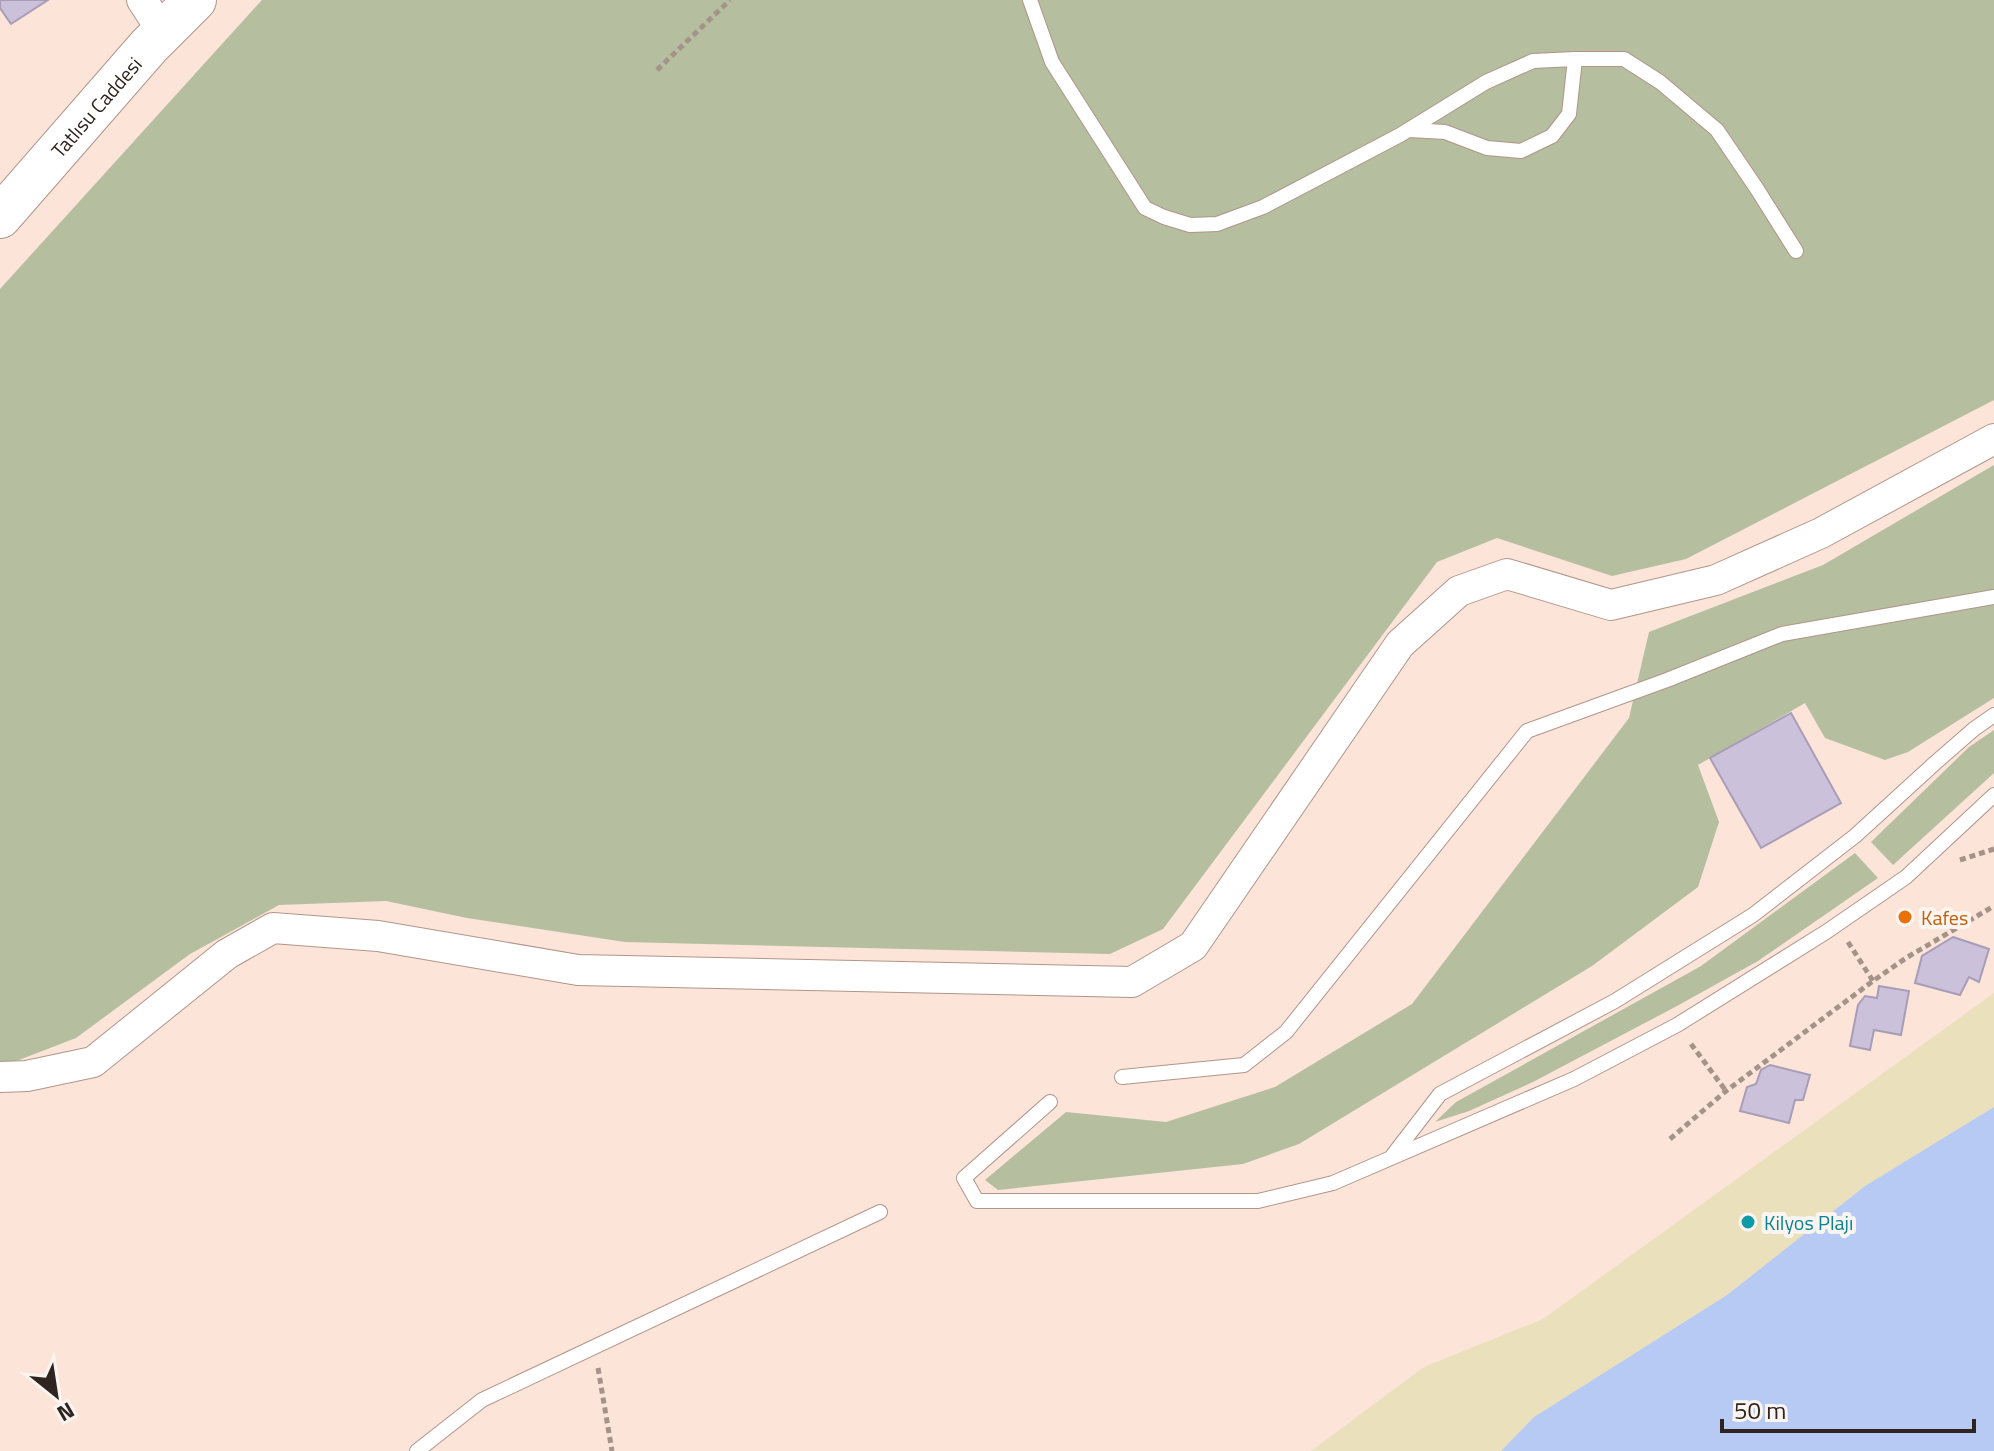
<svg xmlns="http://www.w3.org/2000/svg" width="1994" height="1451" viewBox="0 0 1994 1451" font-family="'Titillium Web',sans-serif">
	<rect width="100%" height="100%" fill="#fce4d9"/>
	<g fill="#b5be9f">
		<path d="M262,0H1994V400L1686,559L1612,576L1497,538L1437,562L1163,929L1110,954L625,942L467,918L386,901L279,905L190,954L76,1038L6,1065L0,1063V289Z"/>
		<path d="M1994,465V698L1908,752L1885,760L1825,738L1805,703L1698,765L1719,822L1698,887L1592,966L1299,1144L1243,1164L998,1190L985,1180L1066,1112L1166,1122L1275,1087L1412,1004L1629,718L1649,632L1823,565Z"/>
		<path d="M1994,730V773L1893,865L1871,842L1969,747Z"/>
		<path d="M1855,853L1878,878L1758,961L1677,1006L1533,1082L1469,1111L1435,1122L1456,1102L1701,966Z"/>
	</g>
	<path fill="#eae0bb" d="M1994,993V1107L1865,1186L1727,1295L1534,1417L1501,1451H1311L1424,1367L1543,1319Z"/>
	<path fill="#b6caf3" d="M1994,1107V1451H1501L1534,1417L1727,1295L1865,1186Z"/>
	<g fill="#ccc1db" stroke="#a89db6" stroke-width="2">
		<path d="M0,0H48L11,24L0,8Z"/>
		<path d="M1791,713L1841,803L1761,848L1710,758Z"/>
		<path d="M1953,937L1989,949L1979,982L1969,977L1960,995L1915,983L1922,956Z"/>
		<path d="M1879,986L1909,991L1901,1035L1874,1030L1870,1050L1850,1046L1858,1005L1865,996L1877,998Z"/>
		<path d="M1770,1065L1810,1075L1803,1100H1795L1789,1123L1740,1111L1747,1087L1756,1084L1761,1070Z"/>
	</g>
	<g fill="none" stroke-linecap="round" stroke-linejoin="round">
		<g stroke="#b19589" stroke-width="16">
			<g id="service">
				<path d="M1030,0L1052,62L1145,208L1164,217L1190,225L1217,224L1263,207L1400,135L1486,82L1533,61L1575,59L1569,114L1552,136L1521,151L1487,148L1445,132L1410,130"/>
				<path d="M1575,59H1624L1660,82L1717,130L1757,189L1796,251"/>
				<path d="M1122,1077L1244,1065L1286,1032L1527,731L1667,680L1782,634L1994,597"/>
				<path d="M1050,1102L964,1178L977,1201H1258L1333,1183L1574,1079L1677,1025L1826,932L1906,877L1994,795"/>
				<path d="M1393,1155L1440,1094L1615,1001L1753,915L1855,836L1935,763L1974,729L1994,715"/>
				<path d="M417,1451L482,1400L880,1212"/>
			</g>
		</g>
		<g stroke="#b19589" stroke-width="32">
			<g id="minor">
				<path d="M142,0L163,32"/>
				<path d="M0,1077L27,1076L93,1062L227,954L273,928L378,936L578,970L1132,982L1193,946L1400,644L1459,591L1507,574L1611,605L1716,580L1821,533L1994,439"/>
			</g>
		</g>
		<g stroke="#b19589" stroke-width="44">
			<g id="secondary">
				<path id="s1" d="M0,217L149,46L195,0"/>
			</g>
		</g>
		<g stroke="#a5938a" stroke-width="5" stroke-dasharray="6 4" stroke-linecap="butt">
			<path d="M657,70L730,0"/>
			<path d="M1960,860L1994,849"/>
			<path d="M1848,942L1873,981"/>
			<path d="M1691,1044L1726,1091"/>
			<path d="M1670,1139L1726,1091L1873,981L1906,958L1994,906"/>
			<path d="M598,1368L612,1451"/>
		</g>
		<use href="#service" stroke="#fff" stroke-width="14"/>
		<use href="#minor" stroke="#fff" stroke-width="30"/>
		<use href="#secondary" stroke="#fff" stroke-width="42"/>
	</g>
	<circle fill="#e8710a" stroke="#fbf5f2" stroke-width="3" cx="1905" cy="917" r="8"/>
	<circle fill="#0f9aa8" stroke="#fbf5f2" stroke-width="3" cx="1748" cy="1222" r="8"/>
	<g text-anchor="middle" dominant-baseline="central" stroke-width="8" stroke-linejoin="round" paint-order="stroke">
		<g font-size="20" fill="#2f241f" stroke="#fbf5f2">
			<text stroke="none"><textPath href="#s1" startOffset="146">Tatlısu Caddesi</textPath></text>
		</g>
		<g font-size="20" fill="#c56008" stroke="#fbf5f2" text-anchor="start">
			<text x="1921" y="917">Kafes</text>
		</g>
		<g font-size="20" fill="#0d838f" stroke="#fbf5f2" text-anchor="start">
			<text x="1764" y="1222">Kilyos Plajı</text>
		</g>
	</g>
	<g transform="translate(56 1395) rotate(150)" stroke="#fbf5f2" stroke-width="6" paint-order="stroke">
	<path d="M0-6L14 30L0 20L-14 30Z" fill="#2f241f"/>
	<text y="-12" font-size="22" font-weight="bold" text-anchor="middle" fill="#2f241f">N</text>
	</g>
	<path d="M1722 1419v12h252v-12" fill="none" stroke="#2f241f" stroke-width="4"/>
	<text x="1734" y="1419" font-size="24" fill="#2f241f" stroke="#fbf5f2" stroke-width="6" paint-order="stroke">50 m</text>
</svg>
